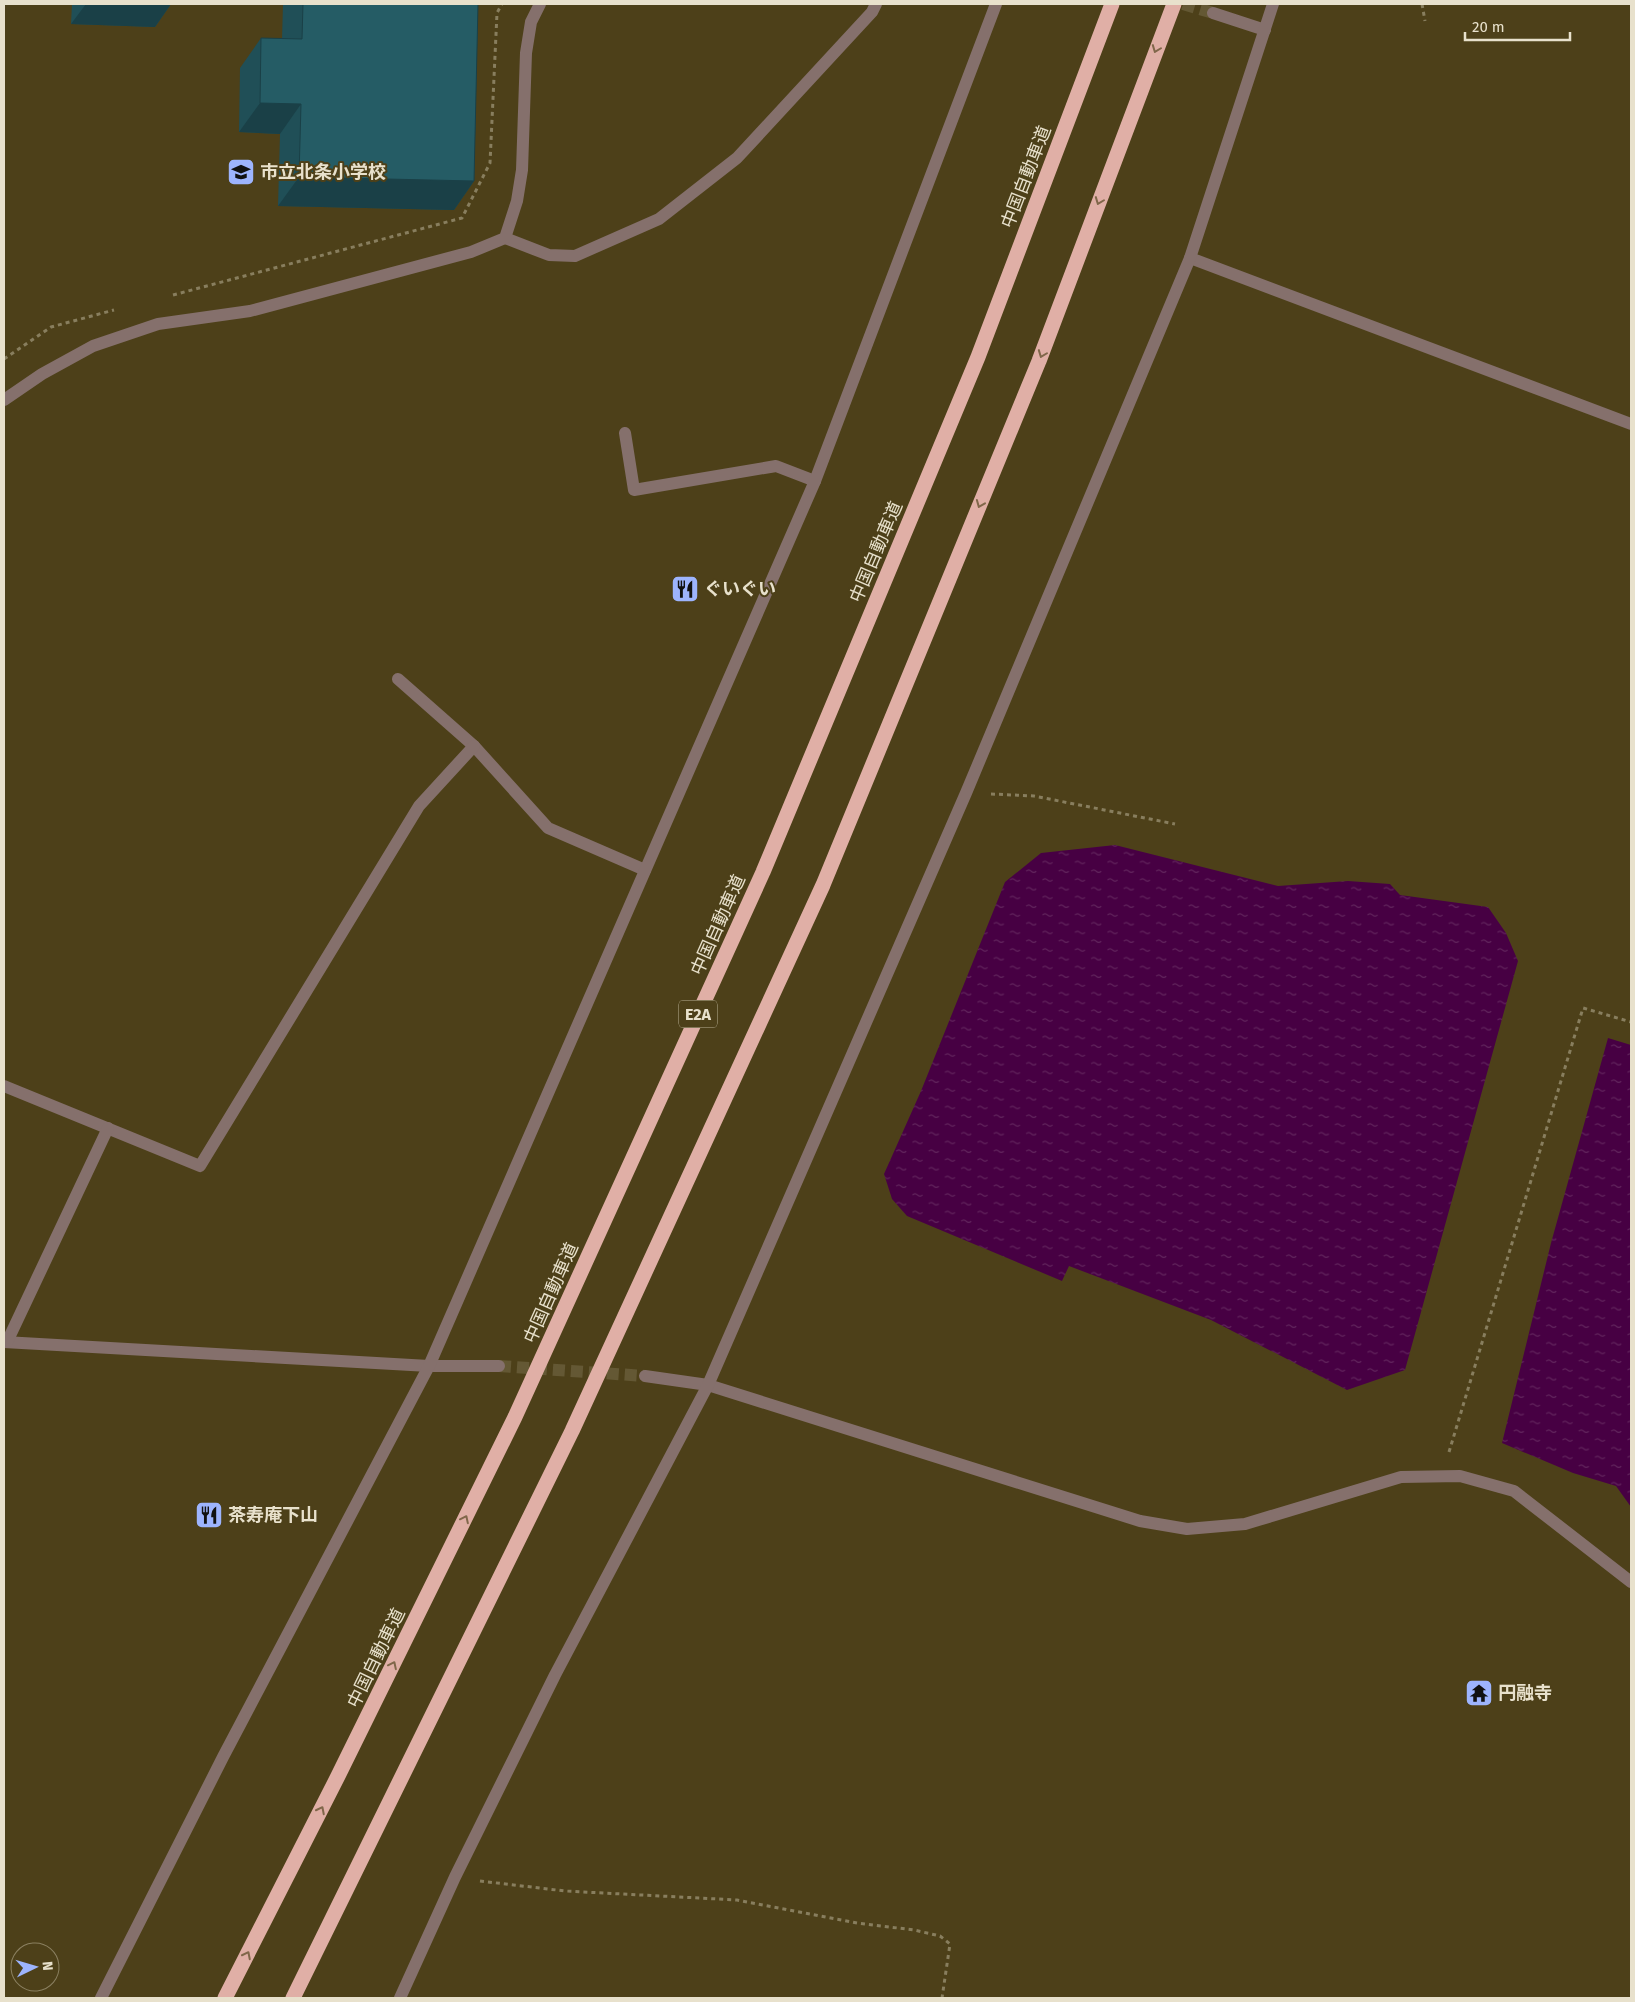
<svg xmlns="http://www.w3.org/2000/svg" width="1635" height="2002" viewBox="0 0 1635 2002" font-family="'Fira Sans','Noto Sans JP',sans-serif">
	<defs>
		<pattern id="water-ripples" width="26" height="14" patternUnits="userSpaceOnUse" patternTransform="scale(1.25)"><rect width="26" height="14" fill="#470043"/><path d="M2 4q2-2 4 0t4 0M15 11q2-2 4 0t4 0" fill="none" stroke="#62255d"/></pattern>
	</defs>
	<rect width="100%" height="100%" fill="#4d4019"/>
	<g fill="url(#water-ripples)">
		<path d="M1115,845L1278,886L1348,881L1390,884L1400,895L1488,907L1506,933L1518,961L1405,1370L1347,1390L1211,1320L1069,1266L1062,1281L907,1216L892,1199L884,1174L921,1091L1005,882L1041,853Z"/>
		<path d="M1608,1038L1631,1045V1507L1616,1486L1573,1473L1502,1443L1551,1243Z"/>
	</g>
	<g fill="none" stroke-linecap="round" stroke-linejoin="round">
		<g stroke="#645834" stroke-width="12" stroke-dasharray="12 6" stroke-linecap="butt">
			<path d="M1183,4L1213,13"/>
			<path d="M499,1366L645,1376"/>
		</g>
		<g stroke="#887e5e" stroke-width="3" stroke-dasharray="4 4" stroke-linecap="butt">
			<path d="M1422,4L1425,21"/>
			<path d="M173,295L462,218L490,163L497,13L502,4"/>
			<path d="M4,359L51,327L114,310"/>
			<path d="M991,794L1034,796L1175,824"/>
			<path d="M1449,1452L1583,1008L1631,1022"/>
			<path d="M480,1881L565,1891L737,1900L857,1923L914,1930L940,1936L950,1944L942,1998"/>
		</g>
		<g stroke="#85706c" stroke-width="12">
			<path d="M1213,13L1265,30"/>
			<path d="M505,238L549,255L575,256L659,219L737,158L872,12L876,4"/>
			<path d="M1190,258L1631,424"/>
			<path d="M4,400L42,374L93,346L158,324L250,311L471,252L505,238L517,201L522,170L526,53L531,22L540,4"/>
			<path d="M625,433L634,490L776,466L815,481"/>
			<path d="M398,679L474,746L548,828L645,870"/>
			<path d="M4,1086L200,1166L419,806L474,746"/>
			<path d="M4,1342L429,1366H499"/>
			<path d="M7,1342L108,1128"/>
			<path d="M645,1376L708,1385L1140,1521L1187,1529L1245,1524L1401,1477L1460,1476L1514,1491L1631,1582"/>
			<path d="M101,1998L223,1757L429,1366L815,481L996,4"/>
			<path d="M400,1998L455,1877L555,1675L708,1385L966,793L1190,258L1273,4"/>
		</g>
		<g stroke="#e0afa6" stroke-width="15">
			<path d="M225,1998L338,1776L515,1417L763,872L978,357L1112,4"/>
			<path d="M293,1998L572,1431L823,885L1039,361L1174,4"/>
		</g>
	</g>
	<g fill="#204f57">
		<path d="M72,4H171L155,27L71,24Z"/>
		<path d="M283,4H478L474,181L454,210L278,206L280,134L239,132L240,68L261,38L282,39Z"/>
	</g>
	<g fill="#1a4047">
		<path d="M86,4H171L155,27L71,24Z"/>
		<path d="M260,103L301,104L280,134L239,132Z"/>
		<path d="M299,177L474,181L454,210L278,206Z"/>
	</g>
	<path fill="#255c65" stroke="#1a4047" d="M303,4H478L474,181L299,177L301,104L260,103L261,38L302,39Z"/>
	<defs><path id="oneway-chevron" d="M-2-3.5L2.5 0L-2 3.5" fill="none" stroke-width="1.6" stroke-linecap="round" stroke-linejoin="round" transform="scale(1.25)"/></defs>
	<g stroke="#80674a">
		<use href="#oneway-chevron" transform="translate(1156 49) rotate(111)"/>
		<use href="#oneway-chevron" transform="translate(1099 201) rotate(111)"/>
		<use href="#oneway-chevron" transform="translate(1042 354) rotate(111)"/>
		<use href="#oneway-chevron" transform="translate(980 504) rotate(112)"/>
		<use href="#oneway-chevron" transform="translate(465 1519) rotate(-64)"/>
		<use href="#oneway-chevron" transform="translate(393 1665) rotate(-64)"/>
		<use href="#oneway-chevron" transform="translate(321 1810) rotate(-63)"/>
		<use href="#oneway-chevron" transform="translate(247 1955) rotate(-63)"/>
	</g>
	<defs>
		<g id="school-square" transform="scale(1.4375)"><rect x="-9" y="-9" width="18" height="18" rx="4" fill="#9db4fd" stroke="#4d4019"/><path d="M0-5L7-2L0 1L-7-2ZM-4 1L0 2.5L4 1V4Q0 6-4 4Z" fill="#111"/></g>
		<g id="restaurant-square" transform="scale(1.4375)"><rect x="-9" y="-9" width="18" height="18" rx="4" fill="#9db4fd" stroke="#4d4019"/><path d="M-5-6h1v4h1v-4h1v4h1v-4h1v5L-1.5 .5V6h-2V.5L-5-1ZM5-6V6H3V1.5H1.5Q1.5-4 5-6Z" fill="#111"/></g>
		<g id="temple-square" transform="scale(1.4375)"><rect x="-9" y="-9" width="18" height="18" rx="4" fill="#9db4fd" stroke="#4d4019"/><path d="M0-6L5-2H3V0L6.5 2.5H4V6H1.5V3h-3V6H-4V2.5H-6.5L-3 0V-2H-5Z" fill="#111"/></g>
	</defs>
	<g fill-rule="evenodd">
		<use href="#school-square" x="241" y="172"/>
		<use href="#restaurant-square" x="685" y="589"/>
		<use href="#restaurant-square" x="209" y="1515"/>
		<use href="#temple-square" x="1479" y="1693"/>
	</g>
	<g text-anchor="middle" dominant-baseline="central" stroke-width="4" stroke-linejoin="round" paint-order="stroke">
		<rect fill="#4d4019" stroke="#bab196" stroke-width="1" x="679" y="1000.5" width="38" height="27" rx="4"/>
		<g font-size="16" font-weight="bold" fill="#e8e1cc">
			<text x="698" y="1014">E2A</text>
		</g>
		<g font-size="18" font-weight="bold" fill="#e8e1cc" stroke="#4d4019" text-anchor="start">
			<text x="260" y="172">市立北条小学校</text>
			<text x="704" y="589">ぐいぐい</text>
			<text x="228" y="1515">茶寿庵下山</text>
			<text x="1498" y="1693">円融寺</text>
		</g>
		<g font-size="18" fill="#e8e1cc" stroke="#4d4019">
			<text transform="translate(1026 177) rotate(-69)">中国自動車道</text>
			<text transform="translate(876 552) rotate(-67)">中国自動車道</text>
			<text transform="translate(718 925) rotate(-66)">中国自動車道</text>
			<text transform="translate(551 1293) rotate(-66)">中国自動車道</text>
			<text transform="translate(376 1658) rotate(-64)">中国自動車道</text>
		</g>
	</g>
	<rect width="1635" height="2002" fill="none" stroke="#e8e1cc" stroke-width="10"/>
	<g transform="translate(35 1967) rotate(85)"><circle r="24" fill="#4d4019" stroke="#8b8061"/>
	<path d="M0-4L9 19L0 12L-9 19Z" fill="#9db4fd"/>
	<text y="-8" font-size="14" font-weight="bold" text-anchor="middle" fill="#e8e1cc">N</text>
	</g>
	<path d="M1465 32v8h105v-8" fill="none" stroke="#e8e1cc" stroke-width="2.5"/>
	<text x="1472" y="32" font-size="15" fill="#e8e1cc" stroke="#4d4019" stroke-width="4" paint-order="stroke">20 m</text>
</svg>
